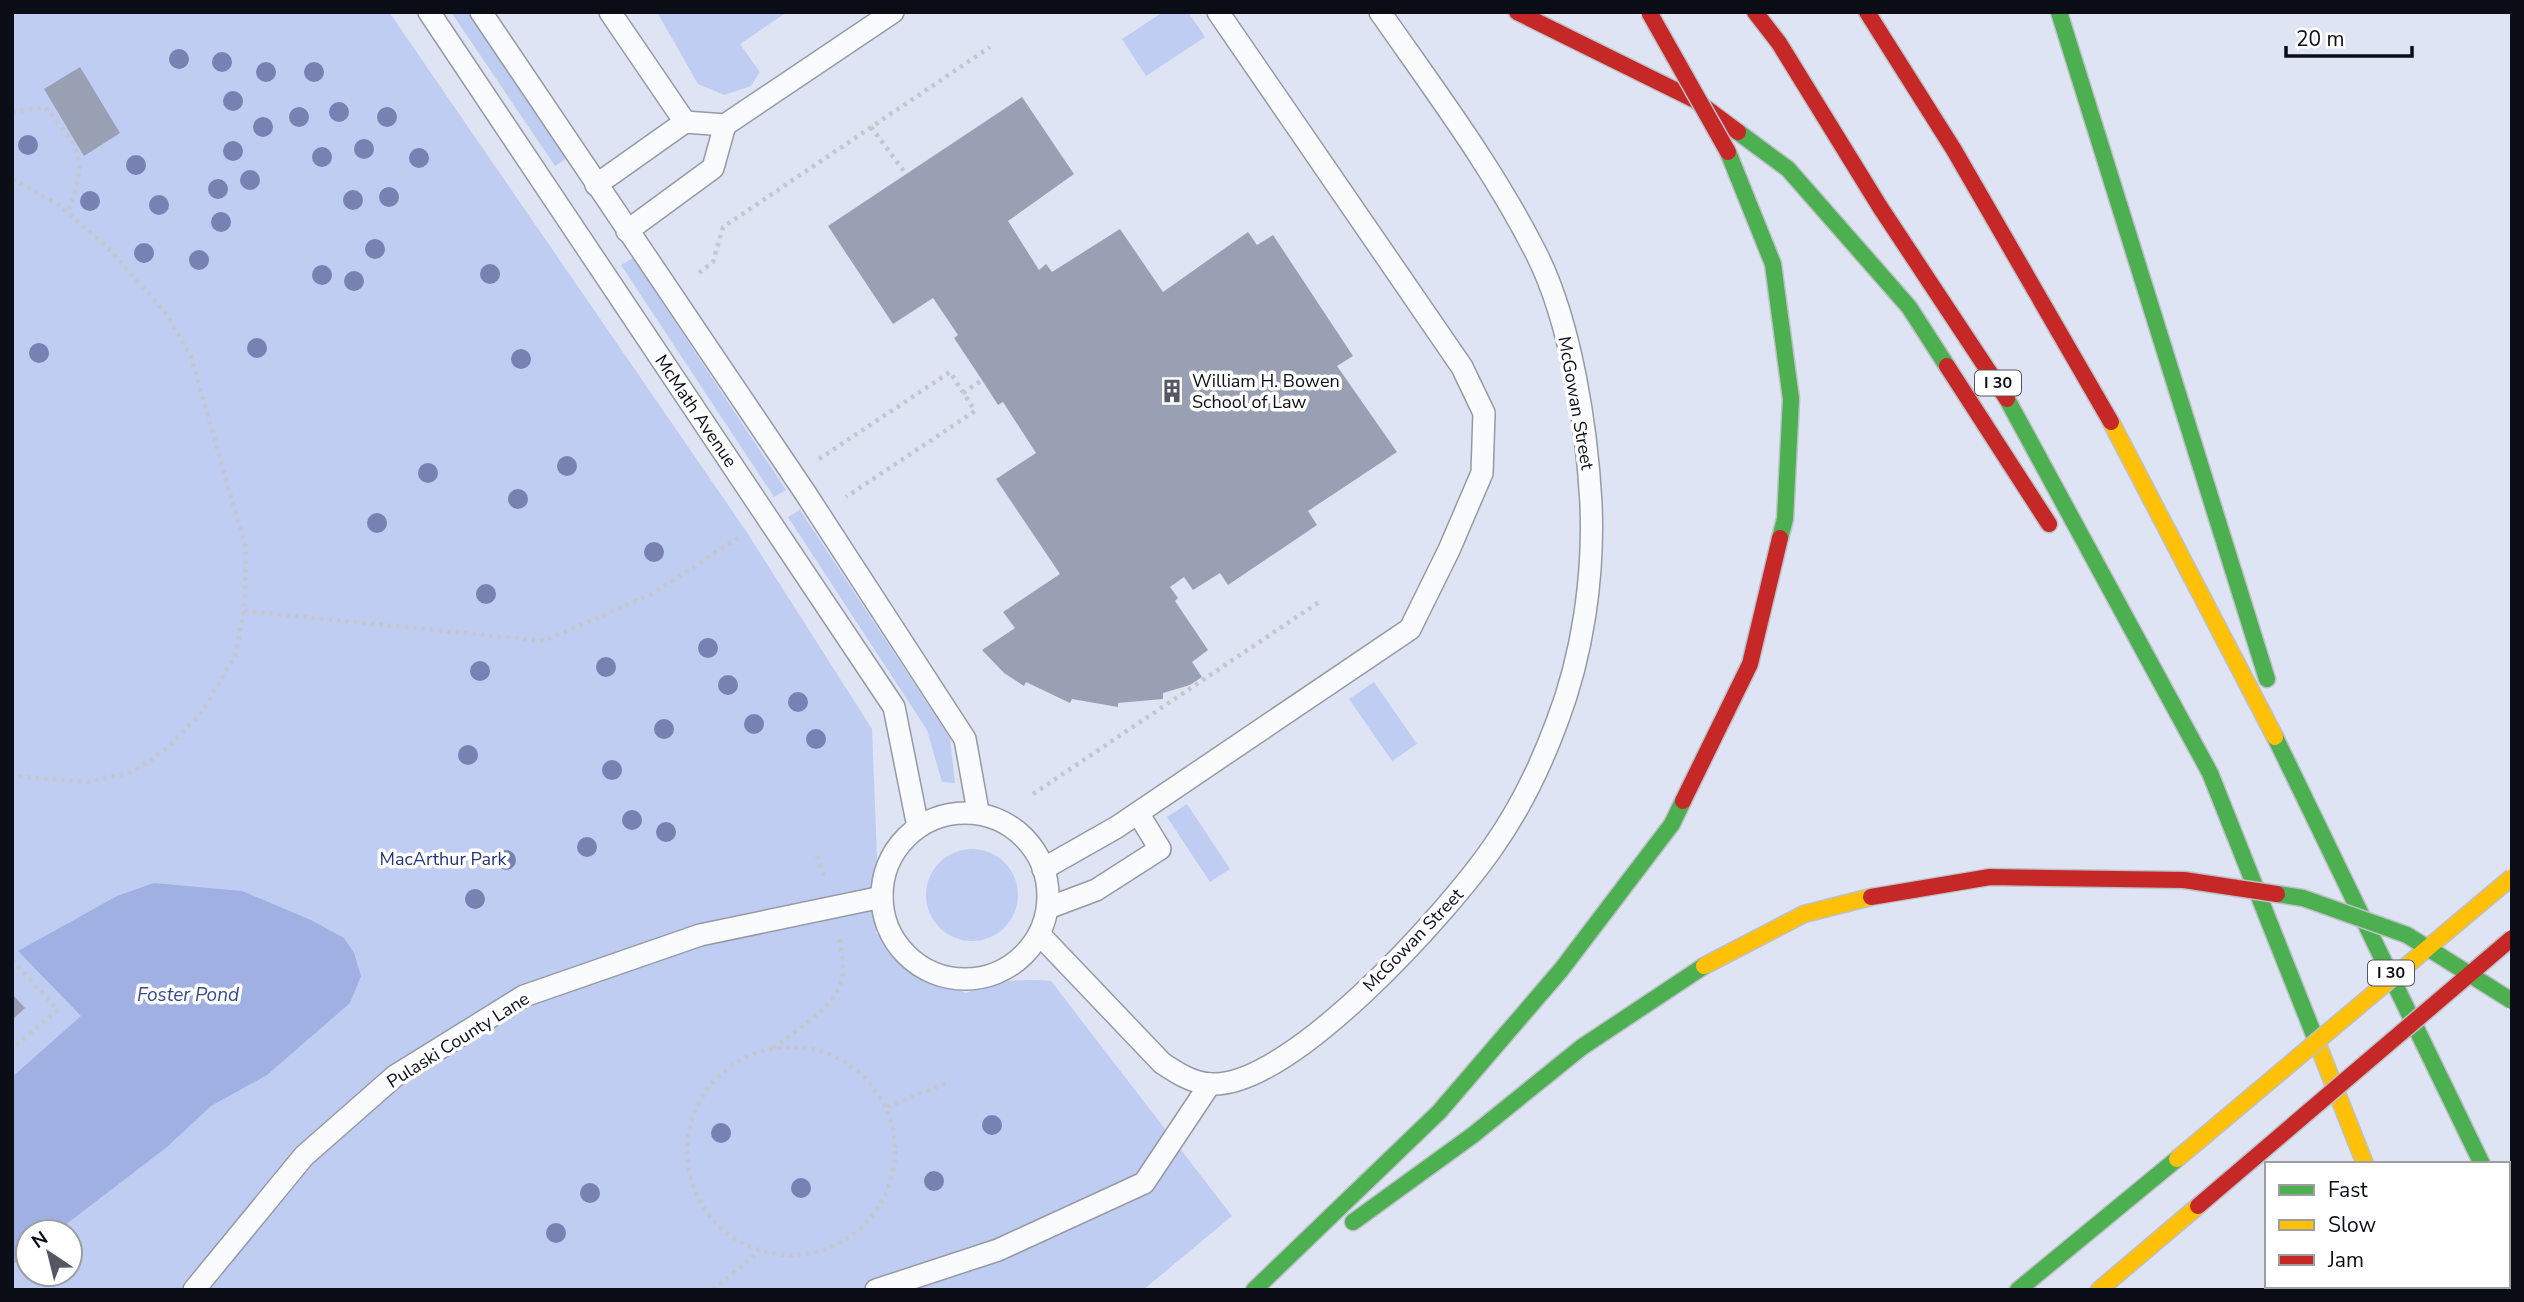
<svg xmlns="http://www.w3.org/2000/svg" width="2524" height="1302" viewBox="0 0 2524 1302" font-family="'Nunito Sans',sans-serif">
	<rect width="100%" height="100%" fill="#dee4f3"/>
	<g fill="#c0cdf2" fill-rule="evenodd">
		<path d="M12,12H389L746,531L872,729L877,857L876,933L923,975L966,993C995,981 1020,978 1051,981L1232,1216L1143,1290H12ZM28,1232H70V1274H28Z"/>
		<path d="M451,12H472L569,157L555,166Z"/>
		<path d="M657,12H787L740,44L760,72L751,86L724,95L698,84Z"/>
		<path d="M1163,12H1188L1205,37L1146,76L1122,39Z"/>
		<path d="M633,258L786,490L774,497L621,265Z"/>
		<path d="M800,510L950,738L955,783L942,782L927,730L788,517Z"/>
		<path d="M1374,682L1417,744L1392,761L1349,699Z"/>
		<path d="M1187,804L1230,869L1210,882L1167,817Z"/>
		<circle cx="972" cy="895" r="46"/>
	</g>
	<path fill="#a0b0e3" d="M154,883L242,891L311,920L344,938L354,953L361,976L350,1003L267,1075L211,1106L167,1147L56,1232H28V1254L12,1265V1077L81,1016L18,951L117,896Z"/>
	<g fill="#9aa0b3">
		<path d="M80,67L120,133L84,156L44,89Z"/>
		<path d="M1022,97L1074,174L1008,221L1039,270L1046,264L1052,272L1120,229L1163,292L1248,232L1257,245L1273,235L1353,356L1337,366L1397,452L1308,511L1317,525L1228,585L1220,573L1193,590L1184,577L1170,587L1178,598L1175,601L1208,650L1192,662L1202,677L1190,685L1163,693V699L1118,703V707L1072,699L1070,703L1026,682L1024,686L1004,673L982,650L1015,628L1003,612L1060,574L996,479L1036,453L1003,402L998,405L982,380L954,338L958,335L933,298L893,324L828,226Z"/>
		<path d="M12,994L25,1008L12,1020Z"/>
	</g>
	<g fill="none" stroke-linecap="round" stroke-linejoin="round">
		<g stroke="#959aa5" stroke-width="24">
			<g id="lane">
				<path d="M429,12L894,707L918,827"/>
				<path d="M481,12L806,494L965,739L978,811"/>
				<path d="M610,12L685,122"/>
				<path d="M596,185L685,122L725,125L893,12"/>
				<path d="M627,231L713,168L725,125"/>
				<circle cx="965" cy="896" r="83"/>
				<path d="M1043,869L1117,827L1410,629L1449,550L1482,473L1484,413L1462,367L1218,12"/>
				<path d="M1048,908L1096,890L1160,849L1138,813"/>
				<path d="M1039,934L1162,1063C1177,1073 1192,1083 1211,1084C1291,1088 1449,911 1493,847C1520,809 1541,765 1557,722C1583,654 1594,576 1591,504C1587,428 1571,323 1537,255C1494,169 1435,91 1380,12"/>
				<path d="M194,1290L304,1156L395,1076L524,996L700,935L882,897"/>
				<path d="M876,1290L998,1250L1144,1183L1210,1084"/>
			</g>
		</g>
		<g stroke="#bdc0c8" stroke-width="19">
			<g id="fast">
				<path d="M2059,12L2267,679"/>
				<path d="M1738,132L1788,169L1909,307L1947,366"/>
				<path d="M1728,152L1773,264L1791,399L1785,519L1780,538"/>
				<path d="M2007,399L2210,773L2316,1040"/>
				<path d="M2275,737L2482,1164"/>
				<path d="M1353,1222L1473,1135L1582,1047L1704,966"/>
				<path d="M2407,1286L2408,1290"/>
				<path d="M1254,1290L1439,1112L1561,970L1672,824L1683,801"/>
				<path d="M2018,1290L2177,1159"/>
			</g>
		</g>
		<g stroke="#bdc0c8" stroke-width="19">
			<g id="slow">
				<path d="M2111,422L2275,737"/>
				<path d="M1704,966L1804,914L1871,897"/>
				<path d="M2316,1040L2365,1164"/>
				<path d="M2508,1218L2512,1225"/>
				<path d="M2099,1290L2198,1206"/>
			</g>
		</g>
		<g stroke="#bdc0c8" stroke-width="19">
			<g id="jam">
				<path d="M1517,12L1695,100L1738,132"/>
				<path d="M1755,12L1779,43L1880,207L2007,399"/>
				<path d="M1867,12L1954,150L2111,422"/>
				<path d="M1947,366L2049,524"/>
				<path d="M1683,801L1750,664L1780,538"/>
			</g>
		</g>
		<g stroke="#c5c7cb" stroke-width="4.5" stroke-dasharray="3.5 5" stroke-linecap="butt">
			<path d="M12,112L45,107C82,153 88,155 68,213"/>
			<path d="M871,127L906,174"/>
			<path d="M12,179L59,205L111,251L167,315L191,357L246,549L244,611L235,656L201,713L165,750L133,772L87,782L12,776"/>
			<path d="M699,273L713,262L723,227L990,47"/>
			<path d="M963,393L982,380"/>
			<path d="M819,459L950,372L975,411L846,497"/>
			<path d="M244,611L544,641L652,594L741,536"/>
			<path d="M1033,794L1319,602"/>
			<path d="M817,856L824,877"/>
			<path d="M12,960L58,1010L12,1049"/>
			<circle cx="791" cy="1151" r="104"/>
			<path d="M773,1048C794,1031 831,1011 840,985C846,971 841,951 839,936"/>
			<path d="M887,1107L949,1082"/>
			<path d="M713,1290L760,1251"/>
		</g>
		<use href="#lane" stroke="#fafbfd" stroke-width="21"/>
		<use href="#fast" stroke="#4caf50" stroke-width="16"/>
		<use href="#slow" stroke="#ffc107" stroke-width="16"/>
		<use href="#jam" stroke="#c62828" stroke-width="16"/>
		<g stroke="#bdc0c8" stroke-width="19" stroke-linecap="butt">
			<path id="fast-bridge" d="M2277,894L2303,898L2407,935L2512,1001"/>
		</g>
		<g stroke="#bdc0c8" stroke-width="19" stroke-linecap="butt">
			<path id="slow-bridge" d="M2177,1159L2512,877"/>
		</g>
		<g stroke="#bdc0c8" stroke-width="19" stroke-linecap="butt">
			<g id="jam-bridge">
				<path d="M1649,12L1728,152"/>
				<path d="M1871,897L1990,877L2184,880L2277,894"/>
				<path d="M2198,1206L2512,938"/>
			</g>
		</g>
		<use href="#fast-bridge" stroke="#4caf50" stroke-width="16"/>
		<use href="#slow-bridge" stroke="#ffc107" stroke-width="16"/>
		<use href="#jam-bridge" stroke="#c62828" stroke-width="16"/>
	</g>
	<g fill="#7782b3">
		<circle cx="179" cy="59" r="10"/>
		<circle cx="222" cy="62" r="10"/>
		<circle cx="266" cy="72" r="10"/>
		<circle cx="314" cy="72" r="10"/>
		<circle cx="233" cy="101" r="10"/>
		<circle cx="339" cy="112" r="10"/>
		<circle cx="299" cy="117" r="10"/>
		<circle cx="387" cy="117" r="10"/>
		<circle cx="263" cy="127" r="10"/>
		<circle cx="28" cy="145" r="10"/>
		<circle cx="364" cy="149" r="10"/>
		<circle cx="233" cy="151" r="10"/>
		<circle cx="322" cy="157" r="10"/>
		<circle cx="419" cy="158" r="10"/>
		<circle cx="136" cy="165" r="10"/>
		<circle cx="250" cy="180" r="10"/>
		<circle cx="218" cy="189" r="10"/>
		<circle cx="389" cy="197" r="10"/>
		<circle cx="353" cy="200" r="10"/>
		<circle cx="90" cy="201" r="10"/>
		<circle cx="159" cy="205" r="10"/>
		<circle cx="221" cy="222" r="10"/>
		<circle cx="375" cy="249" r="10"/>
		<circle cx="144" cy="253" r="10"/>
		<circle cx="199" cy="260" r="10"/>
		<circle cx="490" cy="274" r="10"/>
		<circle cx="322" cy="275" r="10"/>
		<circle cx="354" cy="281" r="10"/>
		<circle cx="257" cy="348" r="10"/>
		<circle cx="39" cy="353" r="10"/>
		<circle cx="521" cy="359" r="10"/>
		<circle cx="567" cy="466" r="10"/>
		<circle cx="428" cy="473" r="10"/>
		<circle cx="518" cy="499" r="10"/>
		<circle cx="377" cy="523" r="10"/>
		<circle cx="654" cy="552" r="10"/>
		<circle cx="486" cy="594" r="10"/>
		<circle cx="708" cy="648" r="10"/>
		<circle cx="606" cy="667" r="10"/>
		<circle cx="480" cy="671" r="10"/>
		<circle cx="728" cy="685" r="10"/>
		<circle cx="798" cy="702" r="10"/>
		<circle cx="754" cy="724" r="10"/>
		<circle cx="664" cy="729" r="10"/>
		<circle cx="816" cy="739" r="10"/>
		<circle cx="468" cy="755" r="10"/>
		<circle cx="612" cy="770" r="10"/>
		<circle cx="632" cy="820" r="10"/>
		<circle cx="666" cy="832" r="10"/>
		<circle cx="587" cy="847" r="10"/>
		<circle cx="506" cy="860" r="10"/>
		<circle cx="475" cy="899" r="10"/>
		<circle cx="992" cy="1125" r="10"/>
		<circle cx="721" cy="1133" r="10"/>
		<circle cx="934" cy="1181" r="10"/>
		<circle cx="801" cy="1188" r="10"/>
		<circle cx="590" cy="1193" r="10"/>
		<circle cx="556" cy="1233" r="10"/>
	</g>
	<defs>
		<g id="building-bare" transform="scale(1.89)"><path d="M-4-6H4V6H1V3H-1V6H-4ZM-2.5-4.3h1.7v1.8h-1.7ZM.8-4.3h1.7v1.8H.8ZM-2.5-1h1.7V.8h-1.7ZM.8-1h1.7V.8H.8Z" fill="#545863" stroke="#fff" stroke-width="2.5" paint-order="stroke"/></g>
	</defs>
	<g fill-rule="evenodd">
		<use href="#building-bare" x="1172" y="391"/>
	</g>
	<g text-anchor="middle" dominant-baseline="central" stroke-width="7" stroke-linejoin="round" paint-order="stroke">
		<g fill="#fff" stroke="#54565c" stroke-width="2">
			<rect x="1975" y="370.5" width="46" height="25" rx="5"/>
			<rect x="2368" y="960.5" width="46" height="25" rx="5"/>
		</g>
		<g font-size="16" font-weight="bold" fill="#0a0d16">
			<text x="1998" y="383">I 30</text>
			<text x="2391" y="973">I 30</text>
		</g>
		<g font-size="18" fill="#0a0d16" stroke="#fff" text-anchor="start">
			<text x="1192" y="381">William H. Bowen<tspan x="1192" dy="21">School of Law</tspan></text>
		</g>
		<g font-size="18" fill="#0a0d16" stroke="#fff">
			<text transform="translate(1576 403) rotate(80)">McGowan Street</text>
			<text transform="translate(696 411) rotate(56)">McMath Avenue</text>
			<text transform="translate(1413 940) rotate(-46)">McGowan Street</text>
			<text transform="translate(458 1040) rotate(-32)">Pulaski County Lane</text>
		</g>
		<g font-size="18" fill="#23327f" stroke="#fff">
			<text x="443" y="859">MacArthur Park</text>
		</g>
		<g font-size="19" font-style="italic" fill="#364998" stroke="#fff">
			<text x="188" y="995">Foster Pond</text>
		</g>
	</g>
	<rect width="2524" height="1302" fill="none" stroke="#0a0d16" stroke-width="28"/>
	<rect x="2265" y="1162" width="245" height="126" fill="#ffffff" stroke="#9d9ea2" stroke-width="2"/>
	<rect x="2279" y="1185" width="35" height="10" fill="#4caf50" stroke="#9d9ea2" stroke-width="2"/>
	<text x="2328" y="1197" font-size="21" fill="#0a0d16">Fast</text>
	<rect x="2279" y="1220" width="35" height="10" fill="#ffc107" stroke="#9d9ea2" stroke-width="2"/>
	<text x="2328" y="1232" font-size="21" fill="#0a0d16">Slow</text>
	<rect x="2279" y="1255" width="35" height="10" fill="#c62828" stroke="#9d9ea2" stroke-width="2"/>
	<text x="2328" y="1267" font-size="21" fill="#0a0d16">Jam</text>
	<g transform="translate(49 1253) rotate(325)"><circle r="33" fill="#ffffff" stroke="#9d9ea2" stroke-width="2"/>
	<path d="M0-5L12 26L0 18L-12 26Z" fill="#545863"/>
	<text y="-10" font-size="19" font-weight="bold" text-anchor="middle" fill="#0a0d16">N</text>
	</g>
	<path d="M2286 46v10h126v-10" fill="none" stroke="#0a0d16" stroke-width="3.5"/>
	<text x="2296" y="46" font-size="21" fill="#0a0d16" stroke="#ffffff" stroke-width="5" paint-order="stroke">20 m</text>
</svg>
